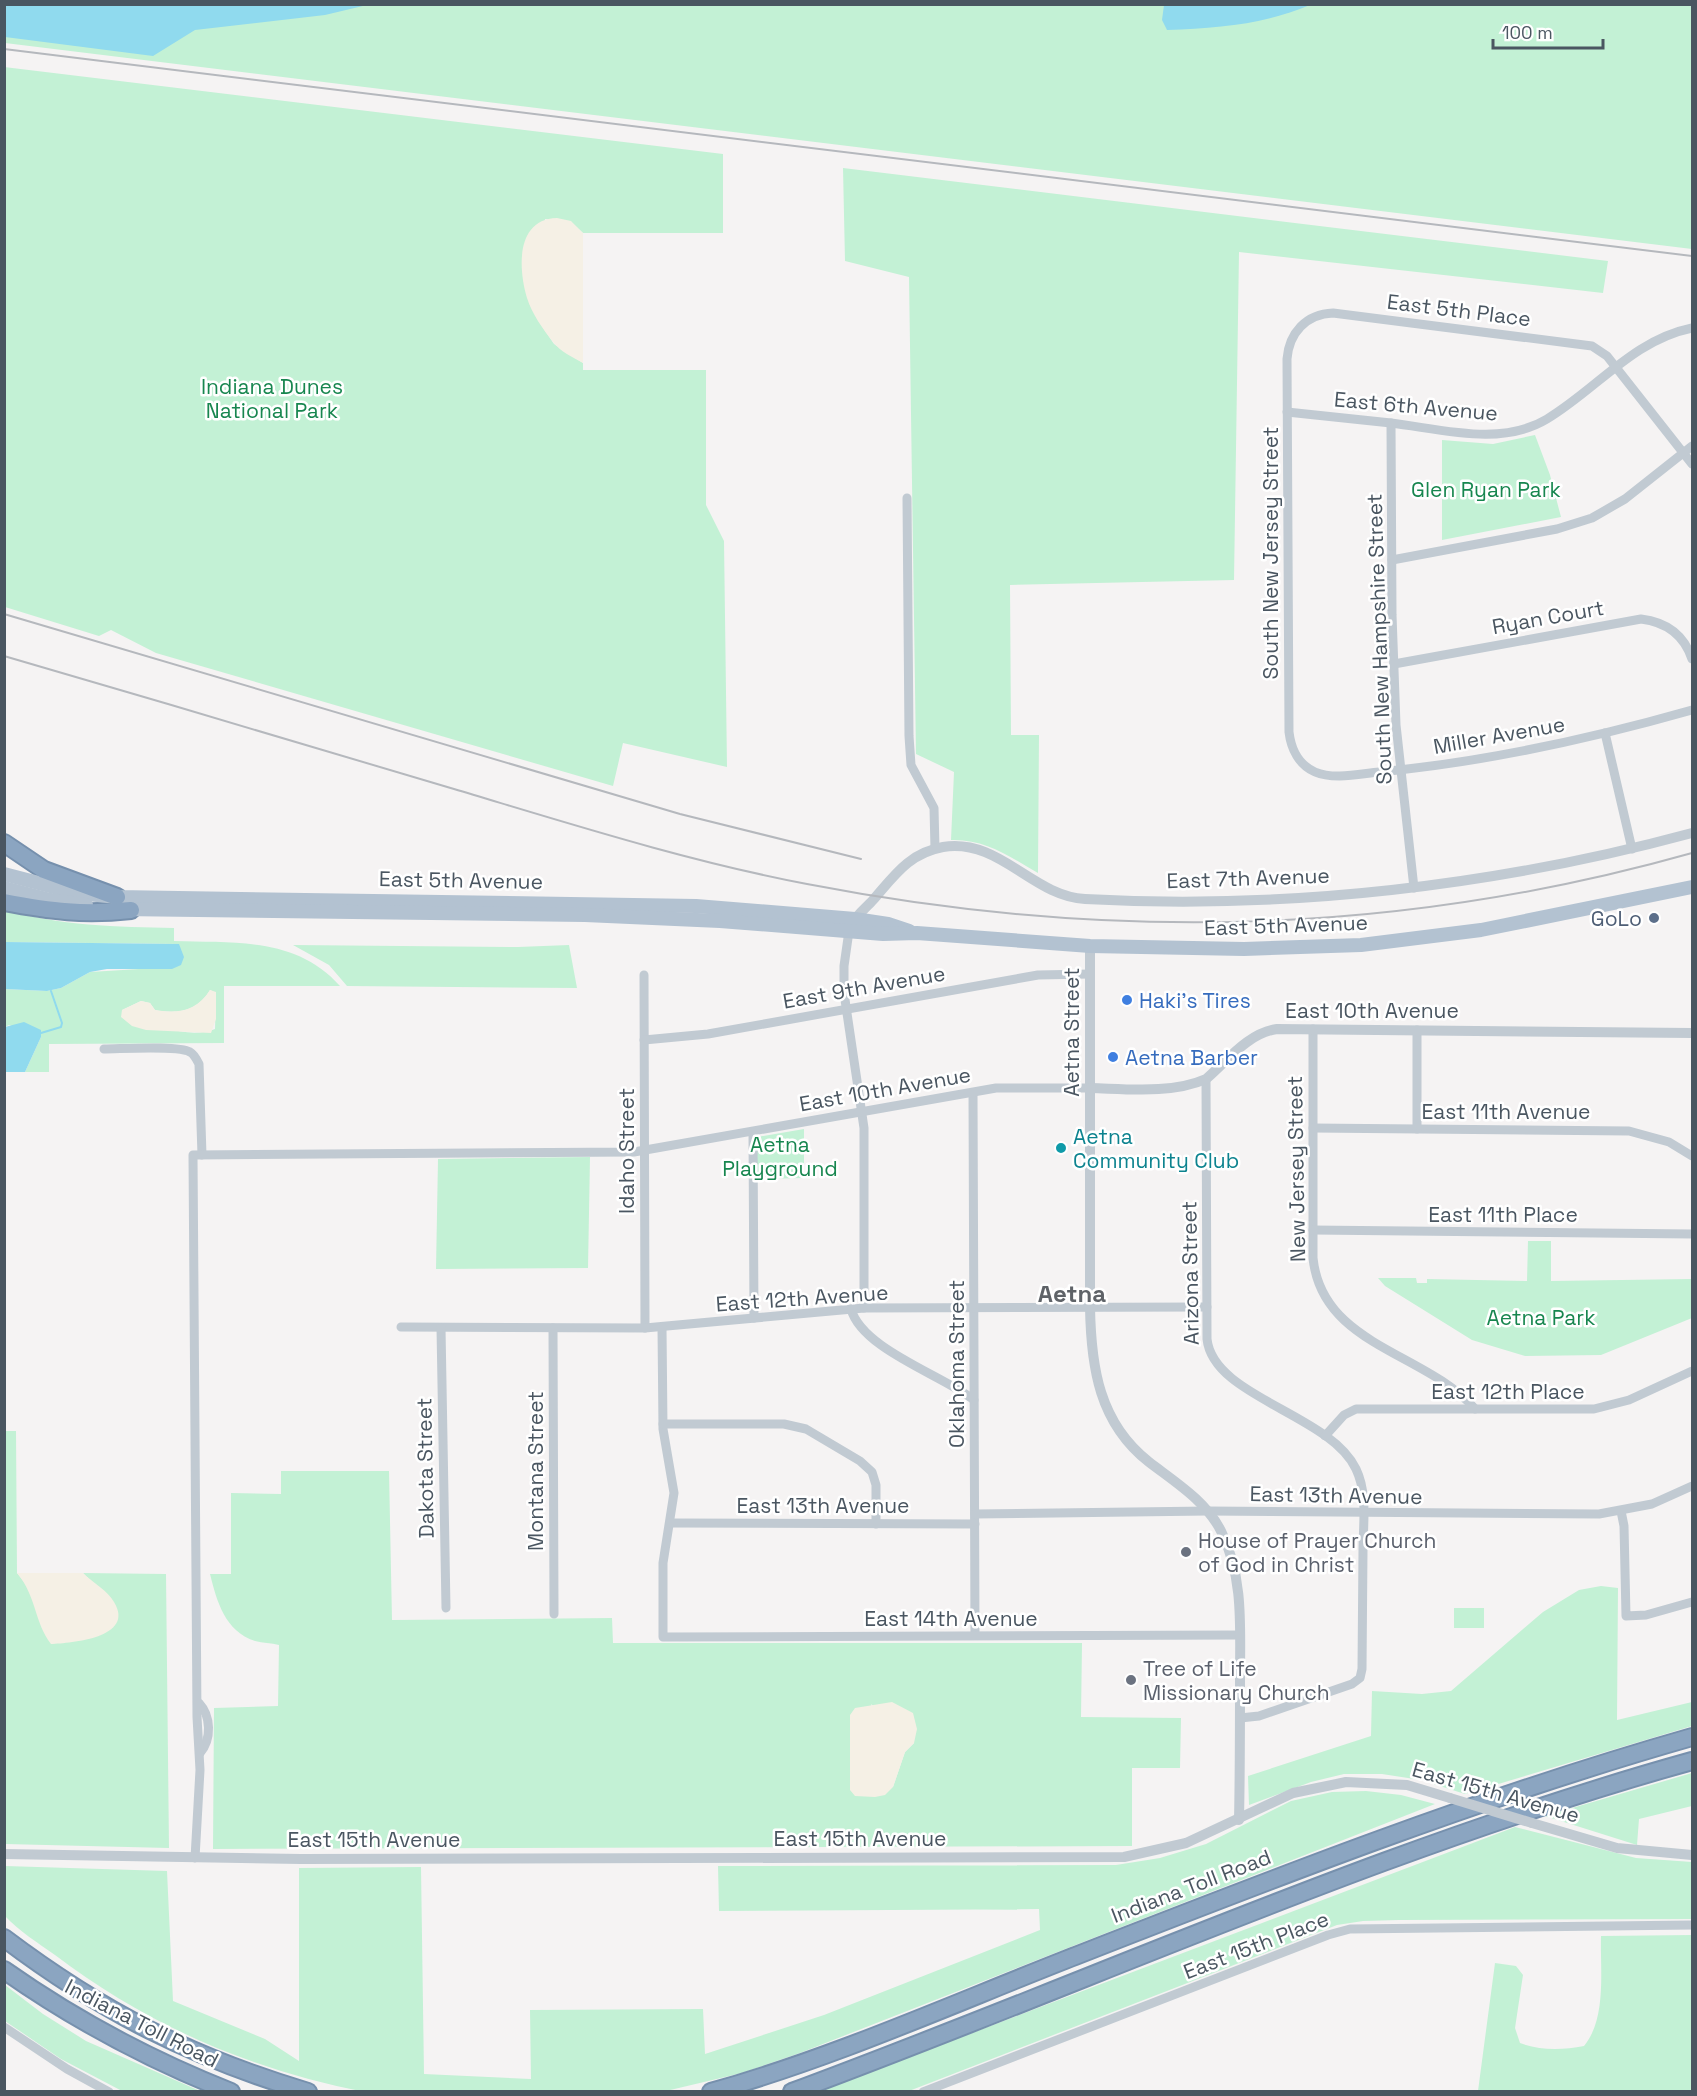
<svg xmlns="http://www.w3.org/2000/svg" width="1697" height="2096" viewBox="0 0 1697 2096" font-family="'Space Grotesk',sans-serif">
	<rect width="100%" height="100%" fill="#f5f3f3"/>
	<g fill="#c3f1d5" fill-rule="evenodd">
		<path d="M5,4L1692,5V249L5,43Z"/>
		<path d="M4,67L723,154V233H583L571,222L545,219L538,320L554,344L583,363V370H706V505L724,541L727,767L623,743L613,786L156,653L111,630L99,636L5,607Z"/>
		<path d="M843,168L1608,261L1603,293L1239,252L1234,580L1010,585L1011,735H1039L1038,873C1009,856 985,839 951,840L954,772L916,754L909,277L845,261Z"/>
		<path d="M1535,435L1550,475L1561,517L1442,540V440L1493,444Z"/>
		<path d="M4,909C58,926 118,927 174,928V941C235,943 297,937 340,986H224V1043L49,1044V1072H25L41,1037L9,1025L5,1027V989L47,991L61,988L90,972L139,969L179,944L5,942ZM210,990L216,993L215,1029C184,1041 151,1021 122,1010L141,1001L150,1003L155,1010C178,1014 197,1012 210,990Z"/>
		<path d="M293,945L518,947L569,945L577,988L347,986L329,965Z"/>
		<path d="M804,1129V1178L757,1179V1137Z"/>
		<path d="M590,1157L588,1268L436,1269L438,1159Z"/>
		<path d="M1528,1241H1551V1281L1692,1279V1318L1601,1355L1525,1356L1472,1340L1385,1286L1378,1278H1416L1417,1283H1427V1279L1527,1281Z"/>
		<path d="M4,1431H16L17,1573L29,1588L38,1614L96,1586L83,1573L166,1574L169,1848L5,1844Z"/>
		<path d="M281,1471H389L392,1620L612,1618L613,1643H1082L1081,1717L1181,1718L1180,1768H1132V1846L213,1849L214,1708L278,1706L279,1645C271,1643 263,1643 255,1641C225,1631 217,1602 210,1574H231V1493L281,1494ZM871,1704L914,1743L905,1752L893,1787Z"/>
		<path d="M1601,1586L1618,1588L1617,1720L1692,1702V1726L1465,1794L1421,1780L1382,1774H1344L1311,1782L1249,1805L1248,1776L1371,1736L1372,1691L1422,1694L1451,1691L1543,1612L1579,1590Z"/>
		<rect x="1454" y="1608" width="30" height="20"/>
		<path d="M1692,1773V1806L1639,1819L1637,1845L1545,1816Z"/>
		<path d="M1366,1791L1401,1795L1435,1804L800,2053L742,2073L666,2091L365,2092C251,2070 147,2025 55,1955C38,1943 19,1931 5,1916V1866L167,1871L173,2001L265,2039L299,2061V1868L421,1867L424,2074L531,2079L530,2010L703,2009L705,2054L824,2015L1040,1930L1039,1909L719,1911L718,1866L1116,1865L1160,1858L1206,1844L1291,1801L1332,1792Z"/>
		<path d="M1515,1827L1636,1858L1692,1862V1919L1399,1920L1363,1921L1337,1925L909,2091H819Z"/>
		<path d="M1692,1935V2091H1478L1495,1963L1516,1966L1523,1975L1515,2028L1520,2043C1541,2051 1563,2050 1584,2046C1607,2018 1600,1970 1601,1936Z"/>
		<path d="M5,1985L43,2014L86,2041L200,2091H122L61,2059L5,2021Z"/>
	</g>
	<g fill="#f5f0e5">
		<path d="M557,218L571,221L583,233V363C572,357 561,352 553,342C543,329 532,314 527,298C518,268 516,219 557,218Z"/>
		<path d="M210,990L216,992V1019L211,1033L146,1030L132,1026L121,1017L122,1010L141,1001L150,1003L155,1010C178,1014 197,1011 210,990Z"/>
		<path d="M17,1573H83C92,1582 108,1591 114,1602C136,1638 71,1643 51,1644C34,1622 37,1597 17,1573Z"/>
		<path d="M892,1702L913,1713L917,1729L914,1743L905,1752L893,1787L885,1795L875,1797L855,1796L850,1790V1715L855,1708Z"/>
	</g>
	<g fill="#90daee">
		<path d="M5,4H367V5L325,15L195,30L153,56L5,37Z"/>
		<path d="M1164,5L1166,4L1310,5C1262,25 1219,28 1167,30L1162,20Z"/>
		<path d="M5,942L179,944L184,957L181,965L172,969H107L90,972L61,988L47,991L5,989Z"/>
		<path d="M24,1022L41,1030V1037L25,1072H5V1027Z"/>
	</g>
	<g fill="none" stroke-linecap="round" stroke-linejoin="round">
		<path stroke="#90daee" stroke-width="2" d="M41,1033L61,1027L62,1023L51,991"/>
		<g stroke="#7690ad" stroke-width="20">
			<g id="motorway">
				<path d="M4,843L44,870L117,897"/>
				<path d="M4,902C51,911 84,915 131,910"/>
				<path d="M4,1938C102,2012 191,2057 308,2092"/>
				<path d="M4,1970C75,2020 150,2060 231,2092"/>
				<path d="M711,2092C832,2058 948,2006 1065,1960C1272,1879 1478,1798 1692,1737"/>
				<path d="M792,2092C1092,1981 1383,1847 1692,1761"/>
			</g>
		</g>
		<g stroke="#c1cad2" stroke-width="9">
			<path d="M1287,412C1322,416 1356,419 1391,423C1441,429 1501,447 1547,419C1597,389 1633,340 1692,328"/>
			<path d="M1391,423L1392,615L1396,725L1414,888"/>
			<path d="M1692,464L1607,356L1592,346L1333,313C1306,314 1289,333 1287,359L1289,732C1291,749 1299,765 1315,772C1334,780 1359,774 1379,772C1485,762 1590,739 1692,710"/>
			<path d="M907,498L909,736L911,765L934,808L935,849"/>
			<path d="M1392,560L1557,529L1592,518L1625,499L1692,446"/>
			<path d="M1394,664L1641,619C1666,622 1684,635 1692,659"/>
			<path d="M1605,733L1632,849"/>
			<path d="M849,931L844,966V993L864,1128V1308"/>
			<path d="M644,975L645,1328"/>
			<path d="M1313,1029V1258C1322,1346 1426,1352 1475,1409"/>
			<path d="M644,1040L708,1034L1038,975L1090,974"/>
			<path d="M104,1049C121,1049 178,1045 190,1052C194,1054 197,1060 199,1064L202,1155"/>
			<path d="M1206,1079L1207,1339C1213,1397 1330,1414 1356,1469C1368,1494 1363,1524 1363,1550C1363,1590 1362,1629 1362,1669L1360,1678L1352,1684L1259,1716L1240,1718"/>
			<path d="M973,1093L975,1635"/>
			<path d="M1313,1128L1629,1131L1669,1142L1692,1156"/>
			<path d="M1417,1129V1030"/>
			<path d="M753,1132L754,1318"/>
			<path d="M1313,1230L1692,1234"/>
			<path d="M851,1309C862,1349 942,1375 974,1400"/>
			<path d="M401,1327L645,1328L864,1308L1207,1307"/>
			<path d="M662,1327L663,1429L674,1493L663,1563V1637L1240,1635"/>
			<path d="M441,1328L446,1608"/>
			<path d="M553,1328L554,1614"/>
			<path d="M663,1424H784L806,1429L860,1461L872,1472L876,1485V1524"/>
			<path d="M1325,1436L1344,1415L1356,1409H1594L1629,1400L1692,1371"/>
			<path d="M1621,1511L1624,1526L1626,1616L1646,1615L1692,1602"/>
			<path d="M975,1514L1208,1511L1599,1514L1652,1504L1692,1486"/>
			<path d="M670,1523L975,1524"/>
			<path d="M199,1703C211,1716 212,1739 200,1753"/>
			<path d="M195,1858L200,1770L197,1717L193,1155L634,1152L996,1088H1091"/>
			<path d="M4,2027L67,2069L109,2092"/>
			<path d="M923,2092L1328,1935L1350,1929L1692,1925"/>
		</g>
		<g stroke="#c1cad2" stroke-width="10">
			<path d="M852,924C857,914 866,908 873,900C894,876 909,853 943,847C1000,838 1032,896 1085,899C1289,910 1496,886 1692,833"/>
			<path d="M1090,946V1307C1091,1367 1099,1423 1149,1462C1175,1482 1206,1501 1221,1531C1244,1577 1240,1628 1240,1678C1240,1725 1240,1773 1239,1820"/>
			<path d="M1091,1088C1127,1089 1172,1094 1206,1079C1227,1061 1248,1033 1277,1029L1692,1033"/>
			<path d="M1532,1823L1617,1848L1692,1855"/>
			<path d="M4,1854L301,1859L1124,1857L1186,1843L1293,1793L1346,1782L1407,1785L1450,1798"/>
		</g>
		<g stroke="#b3c2d1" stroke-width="14">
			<path d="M4,874L77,893L117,897L696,906L855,919L888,924L909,931"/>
			<path d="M4,888L50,900L86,905"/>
			<path d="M120,909L585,915L720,921L883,934L917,933L1090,946L1244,949L1361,945L1481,930L1692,887"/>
		</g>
		<use href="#motorway" stroke="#8ba5c1" stroke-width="16"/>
		<g stroke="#b5b8bd" stroke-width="2">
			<path d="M4,49L1692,256"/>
			<path d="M4,614L680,814L861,859"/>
			<path d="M4,656C154,700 305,744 454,789C571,824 687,861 807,884C1107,942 1398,936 1692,853"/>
		</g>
		<path stroke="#c1cad2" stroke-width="10" d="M1450,1798L1532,1823"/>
	</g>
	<circle fill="#5c6f8a" stroke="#fff" stroke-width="2" cx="1654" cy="918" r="6"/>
	<g fill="#3f7fe0" stroke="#fff" stroke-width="2">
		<circle cx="1127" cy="1000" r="6"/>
		<circle cx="1113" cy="1057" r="6"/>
	</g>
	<circle fill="#0f9aa8" stroke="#fff" stroke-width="2" cx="1061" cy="1148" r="6"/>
	<g fill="#6b7280" stroke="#fff" stroke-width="2">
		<circle cx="1186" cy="1552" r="6"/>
		<circle cx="1131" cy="1680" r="6"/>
	</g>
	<g text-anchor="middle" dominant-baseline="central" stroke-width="5" stroke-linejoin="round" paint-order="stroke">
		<g font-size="21" fill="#4a5661" stroke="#fff">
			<text transform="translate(1459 310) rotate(7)">East 5th Place</text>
			<text transform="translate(1416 406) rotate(5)">East 6th Avenue</text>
			<text transform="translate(1270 553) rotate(-90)">South New Jersey Street</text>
			<text transform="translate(1548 617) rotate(-10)">Ryan Court</text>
			<text transform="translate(1379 639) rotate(-92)">South New Hampshire Street</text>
			<text transform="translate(1499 735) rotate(-10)">Miller Avenue</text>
			<text transform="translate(1248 878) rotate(-2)">East 7th Avenue</text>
			<text transform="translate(461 880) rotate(1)">East 5th Avenue</text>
			<text transform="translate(1286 925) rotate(-2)">East 5th Avenue</text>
			<text transform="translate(864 987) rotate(-10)">East 9th Avenue</text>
			<text x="1372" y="1010">East 10th Avenue</text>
			<text transform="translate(1071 1032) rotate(-90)">Aetna Street</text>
			<text transform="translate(885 1089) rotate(-10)">East 10th Avenue</text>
			<text x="1506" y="1111">East 11th Avenue</text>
			<text transform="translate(626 1151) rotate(-90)">Idaho Street</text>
			<text transform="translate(1296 1169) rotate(-91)">New Jersey Street</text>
			<text x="1503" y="1214">East 11th Place</text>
			<text transform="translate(1190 1273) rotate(-91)">Arizona Street</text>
			<text transform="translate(802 1298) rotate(-4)">East 12th Avenue</text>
			<text transform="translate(956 1364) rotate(-90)">Oklahoma Street</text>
			<text x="1508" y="1391">East 12th Place</text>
			<text transform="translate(425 1468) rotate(-91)">Dakota Street</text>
			<text transform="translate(535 1471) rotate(-90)">Montana Street</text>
			<text transform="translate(1336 1495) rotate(1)">East 13th Avenue</text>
			<text x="823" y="1505">East 13th Avenue</text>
			<text x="951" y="1618">East 14th Avenue</text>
			<text transform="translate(1496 1792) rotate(16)">East 15th Avenue</text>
			<text x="860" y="1838">East 15th Avenue</text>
			<text x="374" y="1839">East 15th Avenue</text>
			<text transform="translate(1191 1886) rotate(-21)">Indiana Toll Road</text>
			<text transform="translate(1256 1945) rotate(-21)">East 15th Place</text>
			<text transform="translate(142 2023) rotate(27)">Indiana Toll Road</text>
		</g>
		<g font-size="21" fill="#17864f" stroke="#fff">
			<text x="272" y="386">Indiana Dunes<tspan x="272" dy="24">National Park</tspan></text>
			<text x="1486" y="489">Glen Ryan Park</text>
			<text x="780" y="1144">Aetna<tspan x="780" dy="24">Playground</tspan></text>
			<text x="1541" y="1317">Aetna Park</text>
		</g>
		<g font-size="21" fill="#4e5e75" stroke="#fff" text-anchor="end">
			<text x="1642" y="918">GoLo</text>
		</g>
		<g font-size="21" fill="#366cbe" stroke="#fff" text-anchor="start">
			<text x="1139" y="1000">Haki's Tires</text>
			<text x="1125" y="1057">Aetna Barber</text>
		</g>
		<g font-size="21" fill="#0d838f" stroke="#fff" text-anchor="start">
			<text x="1073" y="1136">Aetna<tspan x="1073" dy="24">Community Club</tspan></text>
		</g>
		<g font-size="21" fill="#5b616d" stroke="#fff" text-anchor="start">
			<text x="1198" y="1540">House of Prayer Church<tspan x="1198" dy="24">of God in Christ</tspan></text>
			<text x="1143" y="1668">Tree of Life<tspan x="1143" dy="24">Missionary Church</tspan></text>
		</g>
		<g font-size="24" font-weight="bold" fill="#5f6368" stroke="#fff">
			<text x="1072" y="1293">Aetna</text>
		</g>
	</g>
	<rect width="1697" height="2096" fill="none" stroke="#4a5661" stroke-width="12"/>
	<path d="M1493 39v9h110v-9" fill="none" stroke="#4a5661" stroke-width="3"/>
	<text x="1502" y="39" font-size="18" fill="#4a5661" stroke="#ffffff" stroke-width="4.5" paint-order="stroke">100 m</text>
</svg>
